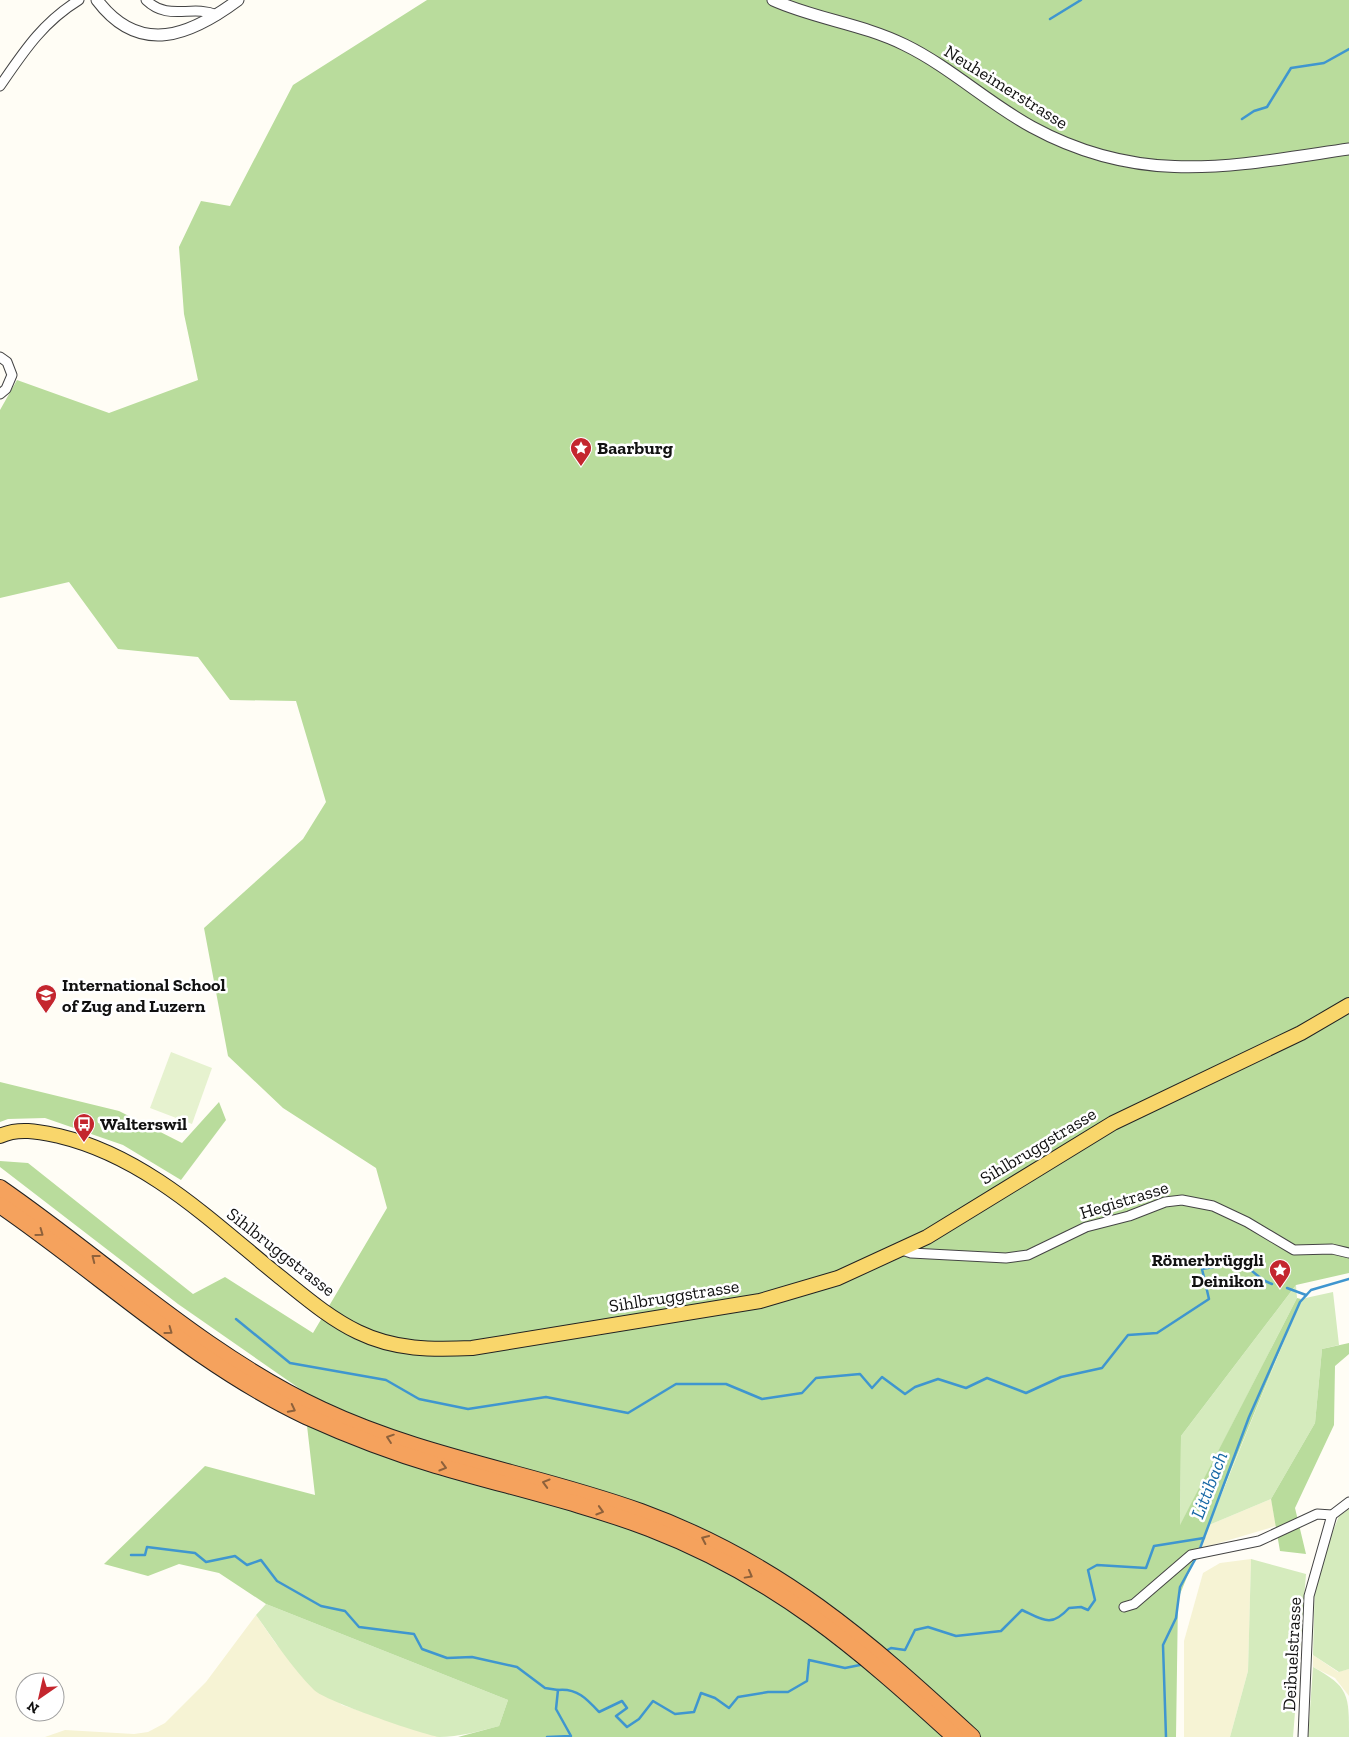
<svg xmlns="http://www.w3.org/2000/svg" width="1349" height="1737" viewBox="0 0 1349 1737" font-family="'Zilla Slab',serif">
	<rect width="100%" height="100%" fill="#fffdf5"/>
	<g fill="#f6f3d4">
		<path d="M1271,1499L1276,1526L1199,1549L1209,1525Z"/>
		<path d="M1251,1559L1248,1671L1230,1737H1184V1641L1203,1573L1220,1563Z"/>
		<path d="M256,1615L276,1644L342,1705L440,1737H45L65,1730L134,1734L148,1732L165,1723L206,1682Z"/>
		<path d="M1313,1655L1338,1672L1349,1669V1696L1335,1678L1313,1667Z"/>
	</g>
	<g fill="#d5ebbd">
		<path d="M1296,1285L1297,1298L1180,1526L1181,1436Z"/>
		<path d="M1333,1292L1339,1345L1322,1349L1315,1423L1271,1499L1209,1525L1301,1299Z"/>
		<path d="M1349,1509V1669L1339,1672L1313,1655L1315,1576L1339,1516Z"/>
		<path d="M1251,1559L1306,1574L1293,1737H1230L1248,1671Z"/>
		<path d="M266,1604L508,1700L499,1726C480,1731 459,1737 439,1737C421,1734 325,1701 314,1690C292,1668 274,1640 256,1615Z"/>
		<path d="M1313,1667C1349,1687 1349,1694 1349,1737H1308Z"/>
	</g>
	<g fill="#b9dc9c">
		<path d="M427,0H1349V1273L1296,1285L1181,1436L1180,1525L1297,1298L1301,1299L1178,1599L1176,1737H458L499,1726L508,1700L266,1604L219,1573L179,1564L148,1576L104,1564L205,1466L315,1495L303,1391L178,1304L0,1167V1161L28,1163L193,1294L225,1277L313,1333L387,1208L376,1168L283,1108L228,1056L204,928L303,839L326,802L296,701L230,700L198,657L118,649L69,582L0,598V410L17,380L109,413L198,380L184,314L179,247L201,201L230,206L293,85Z"/>
		<path d="M0,1082L119,1111L182,1143L219,1102L226,1120L181,1180L123,1145L45,1118L8,1119L0,1122Z"/>
		<path d="M1349,1343V1354L1335,1366L1334,1425L1295,1508L1306,1554L1280,1551L1271,1499L1315,1423L1322,1349Z"/>
	</g>
	<path fill="#e6f2cf" d="M171,1052L212,1068L192,1124L150,1108Z"/>
	<g fill="none" stroke-linecap="round" stroke-linejoin="round">
		<g stroke="#3f96cf" stroke-width="2.5">
			<path d="M1050,19L1081,0"/>
			<path d="M1242,119L1254,111L1267,107L1291,68L1324,63L1349,49"/>
			<path d="M1287,1288L1306,1295"/>
			<path d="M236,1319L290,1363L386,1380L419,1399L468,1409L546,1397L628,1413L676,1384H726L762,1399L802,1393L816,1378L860,1374L872,1388L882,1377L905,1394L915,1387L938,1379L966,1388L987,1378L1026,1393L1061,1377L1102,1368L1128,1335L1157,1333L1209,1299L1202,1269L1241,1262L1263,1280L1272,1284"/>
			<path d="M1199,1551L1249,1417L1300,1302L1311,1290L1349,1279"/>
			<path d="M131,1555H145L147,1547L195,1553L206,1562L235,1556L247,1565L261,1560L277,1581L321,1606L345,1611L359,1627L414,1634L422,1649L447,1658L472,1657L517,1667L545,1688L558,1690"/>
			<path d="M884,1652L891,1648L905,1650L915,1630L928,1627L956,1636L1001,1631L1022,1610C1043,1620 1051,1628 1069,1608L1081,1607L1088,1610L1095,1600L1088,1570L1097,1565L1146,1568L1154,1546L1204,1538"/>
			<path d="M547,1737L571,1736L556,1709L558,1690C577,1688 587,1699 599,1712L622,1701L627,1708L616,1716L627,1727L639,1719L653,1701L675,1714L694,1712L701,1693L715,1698L729,1708L738,1697L768,1692H788L807,1681L809,1660L845,1668L865,1664"/>
			<path d="M1166,1737L1163,1645L1176,1618L1180,1587L1197,1556"/>
		</g>
		<g stroke="#444" stroke-width="11">
			<g id="minor">
				<path d="M146,0C169,22 191,4 217,15"/>
				<path d="M0,86C24,51 43,22 79,0"/>
				<path d="M0,357L7,362L12,375L6,389L0,394"/>
				<path d="M902,1250L911,1253L1006,1258L1028,1255L1086,1227L1129,1216L1165,1202L1182,1200L1213,1206L1247,1222L1294,1250L1332,1249L1349,1253"/>
				<path d="M1124,1607L1134,1604L1191,1555L1259,1541L1317,1514L1332,1515L1349,1502"/>
				<path d="M1303,1737L1309,1596L1332,1515"/>
			</g>
		</g>
		<g stroke="#444" stroke-width="13">
			<g id="tertiary">
				<path d="M97,0C140,57 191,35 238,0"/>
				<path d="M773,0C815,19 863,24 905,45C950,67 988,103 1032,127C1142,187 1232,166 1349,149"/>
			</g>
		</g>
		<g stroke="#222" stroke-width="16">
			<path id="primary" d="M0,1136C19,1127 40,1132 59,1136C147,1157 212,1222 280,1277C305,1297 329,1318 358,1332C395,1350 432,1350 472,1348L760,1301L838,1278L927,1237L1113,1123L1301,1033L1349,1005"/>
		</g>
		<g stroke="#222" stroke-width="18">
			<g id="motorway">
				<path d="M0,1188C107,1262 203,1354 322,1410C424,1458 536,1474 641,1512C778,1562 867,1640 972,1737"/>
				<path d="M0,1205C102,1275 194,1363 306,1416C348,1435 392,1452 436,1465C507,1486 580,1502 649,1528C774,1576 858,1648 955,1737"/>
			</g>
		</g>
		<use href="#minor" stroke="#fff" stroke-width="9"/>
		<use href="#tertiary" stroke="#fff" stroke-width="11"/>
		<use href="#primary" stroke="#f9d66b" stroke-width="14"/>
		<use href="#motorway" stroke="#f5a25d" stroke-width="16"/>
	</g>
	<defs><path id="oneway-chevron" d="M-2-3.5L2.5 0L-2 3.5" fill="none" stroke-width="1.6" stroke-linecap="round" stroke-linejoin="round" transform="scale(1.25)"/></defs>
	<g stroke="#8e613b">
		<use href="#oneway-chevron" transform="translate(40 1233) rotate(36)"/>
		<use href="#oneway-chevron" transform="translate(95 1258) rotate(-142)"/>
		<use href="#oneway-chevron" transform="translate(169 1331) rotate(36)"/>
		<use href="#oneway-chevron" transform="translate(292 1409) rotate(27)"/>
		<use href="#oneway-chevron" transform="translate(390 1438) rotate(-161)"/>
		<use href="#oneway-chevron" transform="translate(443 1467) rotate(16)"/>
		<use href="#oneway-chevron" transform="translate(546 1483) rotate(-164)"/>
		<use href="#oneway-chevron" transform="translate(600 1511) rotate(17)"/>
		<use href="#oneway-chevron" transform="translate(705 1539) rotate(-155)"/>
		<use href="#oneway-chevron" transform="translate(749 1575) rotate(29)"/>
	</g>
	<defs>
		<g id="sight-pin" transform="scale(1.125)"><path d="M0 17L-7.5 6A9.5 9.5 0 1 1 7.5 6Z" fill="#c4262e" stroke="#fff"/><path d="M0-6L1.8-2.2L6-1.7L2.9 1.2L3.7 5.4L0 3.3L-3.7 5.4L-2.9 1.2L-6-1.7L-1.8-2.2Z" fill="#fff"/></g>
		<g id="school-pin" transform="scale(1.125)"><path d="M0 17L-7.5 6A9.5 9.5 0 1 1 7.5 6Z" fill="#c4262e" stroke="#fff"/><path d="M0-5L7-2L0 1L-7-2ZM-4 1L0 2.5L4 1V4Q0 6-4 4Z" fill="#fff"/></g>
		<g id="bus-pin" transform="scale(1.125)"><path d="M0 17L-7.5 6A9.5 9.5 0 1 1 7.5 6Z" fill="#c4262e" stroke="#fff"/><path d="M-5-6H5V4H4V6H2V4H-2V6H-4V4H-5ZM-3.5-4V0h7V-4ZM-3.5 1.2v1.5H-2V1.2ZM2 1.2v1.5H3.5V1.2Z" fill="#fff"/></g>
	</defs>
	<g fill-rule="evenodd">
		<use href="#sight-pin" x="581" y="448"/>
		<use href="#school-pin" x="46" y="995"/>
		<use href="#bus-pin" x="84" y="1124"/>
		<use href="#sight-pin" x="1280" y="1270"/>
	</g>
	<g text-anchor="middle" dominant-baseline="central" stroke-width="5" stroke-linejoin="round" paint-order="stroke">
		<g font-size="18" fill="#111" stroke="#fff">
			<text transform="translate(1006 87) rotate(32)">Neuheimerstrasse</text>
			<text transform="translate(1038 1146) rotate(-31)">Sihlbruggstrasse</text>
			<text transform="translate(1124 1200) rotate(-17)">Hegistrasse</text>
			<text transform="translate(281 1252) rotate(38)">Sihlbruggstrasse</text>
			<text transform="translate(674 1296) rotate(-9)">Sihlbruggstrasse</text>
			<text transform="translate(1292 1654) rotate(-87)">Deibuelstrasse</text>
		</g>
		<g font-size="18" font-weight="bold" fill="#111" stroke="#fff" text-anchor="start">
			<text x="597" y="448">Baarburg</text>
			<text x="62" y="985">International School<tspan x="62" dy="21">of Zug and Luzern</tspan></text>
			<text x="100" y="1124">Walterswil</text>
			<text x="1264" y="1260" text-anchor="end">Römerbrüggli<tspan x="1264" dy="21">Deinikon</tspan></text>
		</g>
		<g font-size="19" font-style="italic" fill="#1768a6" stroke="#fff">
			<text transform="translate(1209 1485) rotate(-69)">Littibach</text>
		</g>
	</g>
	<g transform="translate(40 1697) rotate(214)"><circle r="24" fill="#ffffff" stroke="#a0a0a0"/>
	<path d="M0-4L9 19L0 12L-9 19Z" fill="#c4262e"/>
	<text y="-8" font-size="14" font-weight="bold" text-anchor="middle" fill="#111111">N</text>
	</g>
</svg>
